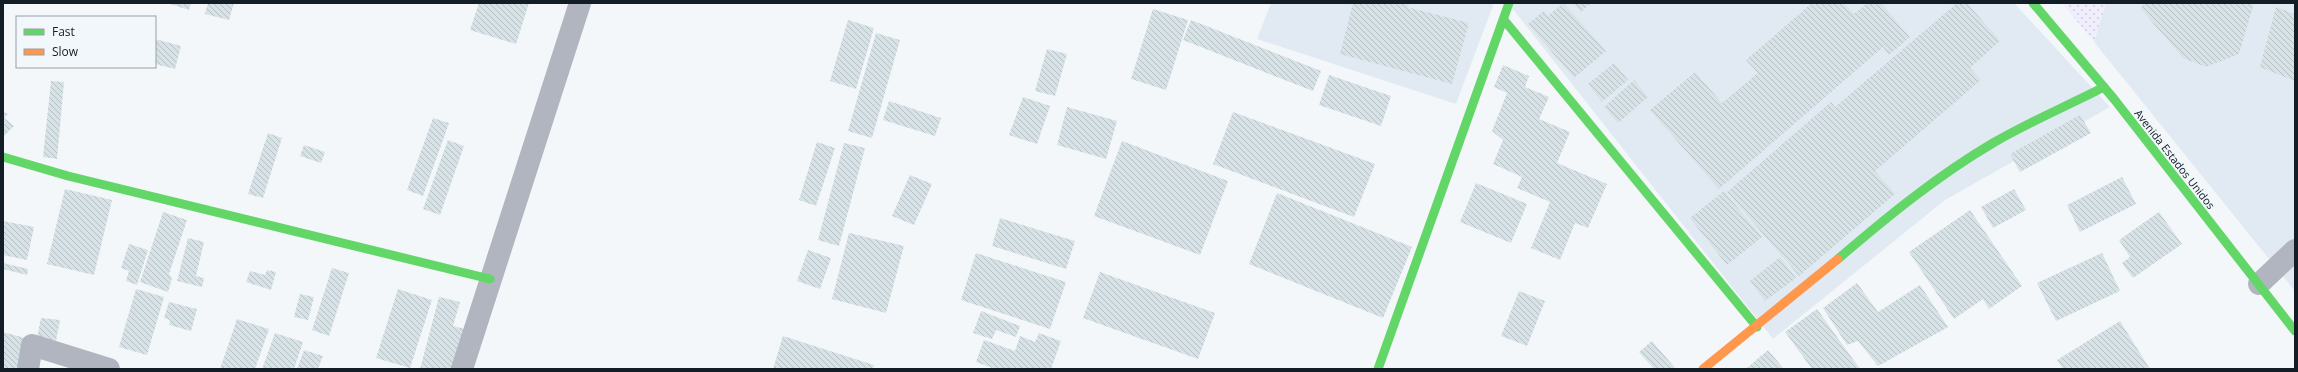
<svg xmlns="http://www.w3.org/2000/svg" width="2298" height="372" viewBox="0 0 2298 372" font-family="'Open Sans',sans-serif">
	<defs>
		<pattern id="grass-dots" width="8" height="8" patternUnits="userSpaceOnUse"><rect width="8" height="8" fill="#f0edfd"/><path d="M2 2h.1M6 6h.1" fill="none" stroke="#cdcbd9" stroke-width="1.8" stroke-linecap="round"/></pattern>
		<pattern id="building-back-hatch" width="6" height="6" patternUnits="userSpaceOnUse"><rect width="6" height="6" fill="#d6e2e6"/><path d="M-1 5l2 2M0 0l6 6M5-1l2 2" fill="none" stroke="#b7c1c5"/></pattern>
	</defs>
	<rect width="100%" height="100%" fill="#f4f7fa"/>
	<g fill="#e1eaf2">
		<path d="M1271,3H1494L1456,104L1257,39Z"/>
		<path d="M1508,3H2014L2110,107L1945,200L1773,339Z"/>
		<path d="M2106,3H2295L2294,290L2094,42Z"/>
	</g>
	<path fill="url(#grass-dots)" d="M2062,3H2106L2094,42Z"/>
	<g fill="url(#building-back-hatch)">
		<path d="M167,3H191L189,10Z"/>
		<path d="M208,3H234L229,20L205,14Z"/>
		<path d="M479,3H529L516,44L470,30Z"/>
		<path d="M1353,3H1409L1407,7L1469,23L1452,84L1340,54Z"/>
		<path d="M1563,3L1606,51L1574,78L1528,24L1544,11L1548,16Z"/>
		<path d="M1573,3H1591L1581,12Z"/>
		<path d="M1812,3H1844L1854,14L1867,3H1881L1910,37L1889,55L1883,47L1719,189L1650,110L1695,72L1722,103L1758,73L1746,60Z"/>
		<path d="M1957,3H1967L2000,41L1970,68L1981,80L1875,171L1895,194L1799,276L1727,192L1831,102L1835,107Z"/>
		<path d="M2143,3H2254L2239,54L2206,67L2183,58L2141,9Z"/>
		<path d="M2276,7L2295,14V81L2260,67Z"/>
		<path d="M1153,9L1188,20L1166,90L1131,79Z"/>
		<path d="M848,20L874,28L856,89L830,81Z"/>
		<path d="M1191,20L1321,71L1313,91L1183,40Z"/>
		<path d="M876,33L900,40L872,138L848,131Z"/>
		<path d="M155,39L181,46L175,69L155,64Z"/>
		<path d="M1047,49L1067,54L1055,96L1035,91Z"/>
		<path d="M1614,63L1628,80L1602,102L1588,84Z"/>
		<path d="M1503,65L1529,76L1525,87L1549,97L1539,119L1570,132L1557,163L1607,184L1588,228L1575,223L1560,260L1531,248L1550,202L1517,188L1522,177L1493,164L1503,140L1492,131L1507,93L1494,87Z"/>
		<path d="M1329,75L1391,96L1381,126L1319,105Z"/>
		<path d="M1634,80L1648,97L1618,123L1604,107Z"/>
		<path d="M51,81L64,82L57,159L43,157Z"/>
		<path d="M1023,97L1050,106L1037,144L1009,135Z"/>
		<path d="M889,101L941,118L935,136L883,120Z"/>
		<path d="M1067,107L1117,121L1106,159L1057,145Z"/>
		<path d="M3,112L8,114L4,118L14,126L4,136Z"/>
		<path d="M1233,112L1375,164L1354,217L1213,164Z"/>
		<path d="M2080,115L2091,133L2020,172L2010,154Z"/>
		<path d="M433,118L449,123L423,196L407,190Z"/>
		<path d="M268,133L282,138L263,198L248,194Z"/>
		<path d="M448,140L464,146L440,215L423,209Z"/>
		<path d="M1122,141L1228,181L1200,255L1094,216Z"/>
		<path d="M817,142L835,148L816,206L799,200Z"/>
		<path d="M844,143L865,148L839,246L818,240Z"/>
		<path d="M304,145L325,152L321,163L300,156Z"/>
		<path d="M910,175L932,184L914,225L892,216Z"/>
		<path d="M2122,177L2136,204L2080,232L2067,205Z"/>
		<path d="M1476,183L1527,204L1511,243L1460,222Z"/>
		<path d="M65,189L112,200L94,275L47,264Z"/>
		<path d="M2014,189L2026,210L1993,228L1981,207Z"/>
		<path d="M1724,191L1762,237L1727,265L1690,218Z"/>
		<path d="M1277,193L1412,247L1383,318L1249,264Z"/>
		<path d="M1970,210L2022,286L1989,309L1983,299L1954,319L1909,252Z"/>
		<path d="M163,212L187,220L169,274L172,278L168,292L140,282Z"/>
		<path d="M2159,212L2182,244L2133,278L2122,263L2130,257L2119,240Z"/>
		<path d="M1000,218L1075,241L1066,269L992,246Z"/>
		<path d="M3,221L34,227L27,260L3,255Z"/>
		<path d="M849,233L904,246L886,313L832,299Z"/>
		<path d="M188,238L204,242L196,276L204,278L202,287L177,281Z"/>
		<path d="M129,244L148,250L137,285L126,281L129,271L121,268Z"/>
		<path d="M808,250L831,258L820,289L797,281Z"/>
		<path d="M976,253L1066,282L1050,329L961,300Z"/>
		<path d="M2102,253L2120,291L2056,321L2037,283Z"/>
		<path d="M1780,257L1796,278L1765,301L1750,281Z"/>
		<path d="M3,263L28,269L27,275L3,269Z"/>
		<path d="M332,268L349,273L329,336L312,330Z"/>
		<path d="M267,270L276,272L271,290L246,282L250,271L265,275Z"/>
		<path d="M1100,272L1215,313L1198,359L1083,318Z"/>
		<path d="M1857,283L1878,312L1920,285L1948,327L1878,366L1858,341L1847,345L1823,308Z"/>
		<path d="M136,289L164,297L147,355L119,347Z"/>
		<path d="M398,289L432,300L410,368L376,358Z"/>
		<path d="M1519,291L1545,301L1527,346L1501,336Z"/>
		<path d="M300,294L314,297L308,320L294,317Z"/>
		<path d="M439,297L460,302L453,326L465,329L454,369H420Z"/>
		<path d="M169,302L197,309L191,331L169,325L170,320L164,318Z"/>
		<path d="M1817,309L1860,369H1812L1785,332Z"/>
		<path d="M981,311L1020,326L1016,337L996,330L992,339L973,333Z"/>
		<path d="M41,318L60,320L56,341L37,338Z"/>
		<path d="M237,319L269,329L255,369H220Z"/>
		<path d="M2120,321L2150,369H2063L2057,360Z"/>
		<path d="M3,332L25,338L18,369L3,368Z"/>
		<path d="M275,333L303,342L294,369H262Z"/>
		<path d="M1039,333L1061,341L1051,369H995L976,362L984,340L1015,351L1020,336L1035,342Z"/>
		<path d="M783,336L874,365L873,369H773Z"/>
		<path d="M1652,341L1676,369H1654L1639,352Z"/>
		<path d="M304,350L323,356L318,369H297Z"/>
		<path d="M1768,350L1784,369H1748L1747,368Z"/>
	</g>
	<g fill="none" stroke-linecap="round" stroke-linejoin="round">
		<g stroke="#b1b5bf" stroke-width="22">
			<path d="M2259,284L2295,250"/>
			<path d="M28,369L32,345L109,369"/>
			<path d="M462,369L580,3"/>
		</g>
		<g stroke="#63d668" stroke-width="9">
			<path d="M2033,3L2114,99L2295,331"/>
			<path d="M1504,20L1757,327"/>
			<path d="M3,157L68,176L490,279"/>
			<path d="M1838,259C1887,217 1937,176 1993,143C2029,122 2067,106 2104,87"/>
			<path d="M1378,369L1509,3"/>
		</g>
		<path stroke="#ff974d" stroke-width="9" d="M1703,369L1838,259"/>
	</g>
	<g text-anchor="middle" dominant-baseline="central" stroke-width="3.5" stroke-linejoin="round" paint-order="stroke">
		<g font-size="11" fill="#131d26" stroke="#f2f7fc">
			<text transform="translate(2175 159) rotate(52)">Avenida Estados Unidos</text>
		</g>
	</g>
	<rect width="2298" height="372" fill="none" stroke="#131d26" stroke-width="8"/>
	<rect x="16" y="16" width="140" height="52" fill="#f2f7fc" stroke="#99a0a6"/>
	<rect x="24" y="29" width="20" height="6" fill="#63d668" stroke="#99a0a6"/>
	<text x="52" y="36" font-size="12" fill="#131d26">Fast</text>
	<rect x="24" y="49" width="20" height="6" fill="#ff974d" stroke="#99a0a6"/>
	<text x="52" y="56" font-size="12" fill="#131d26">Slow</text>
</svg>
